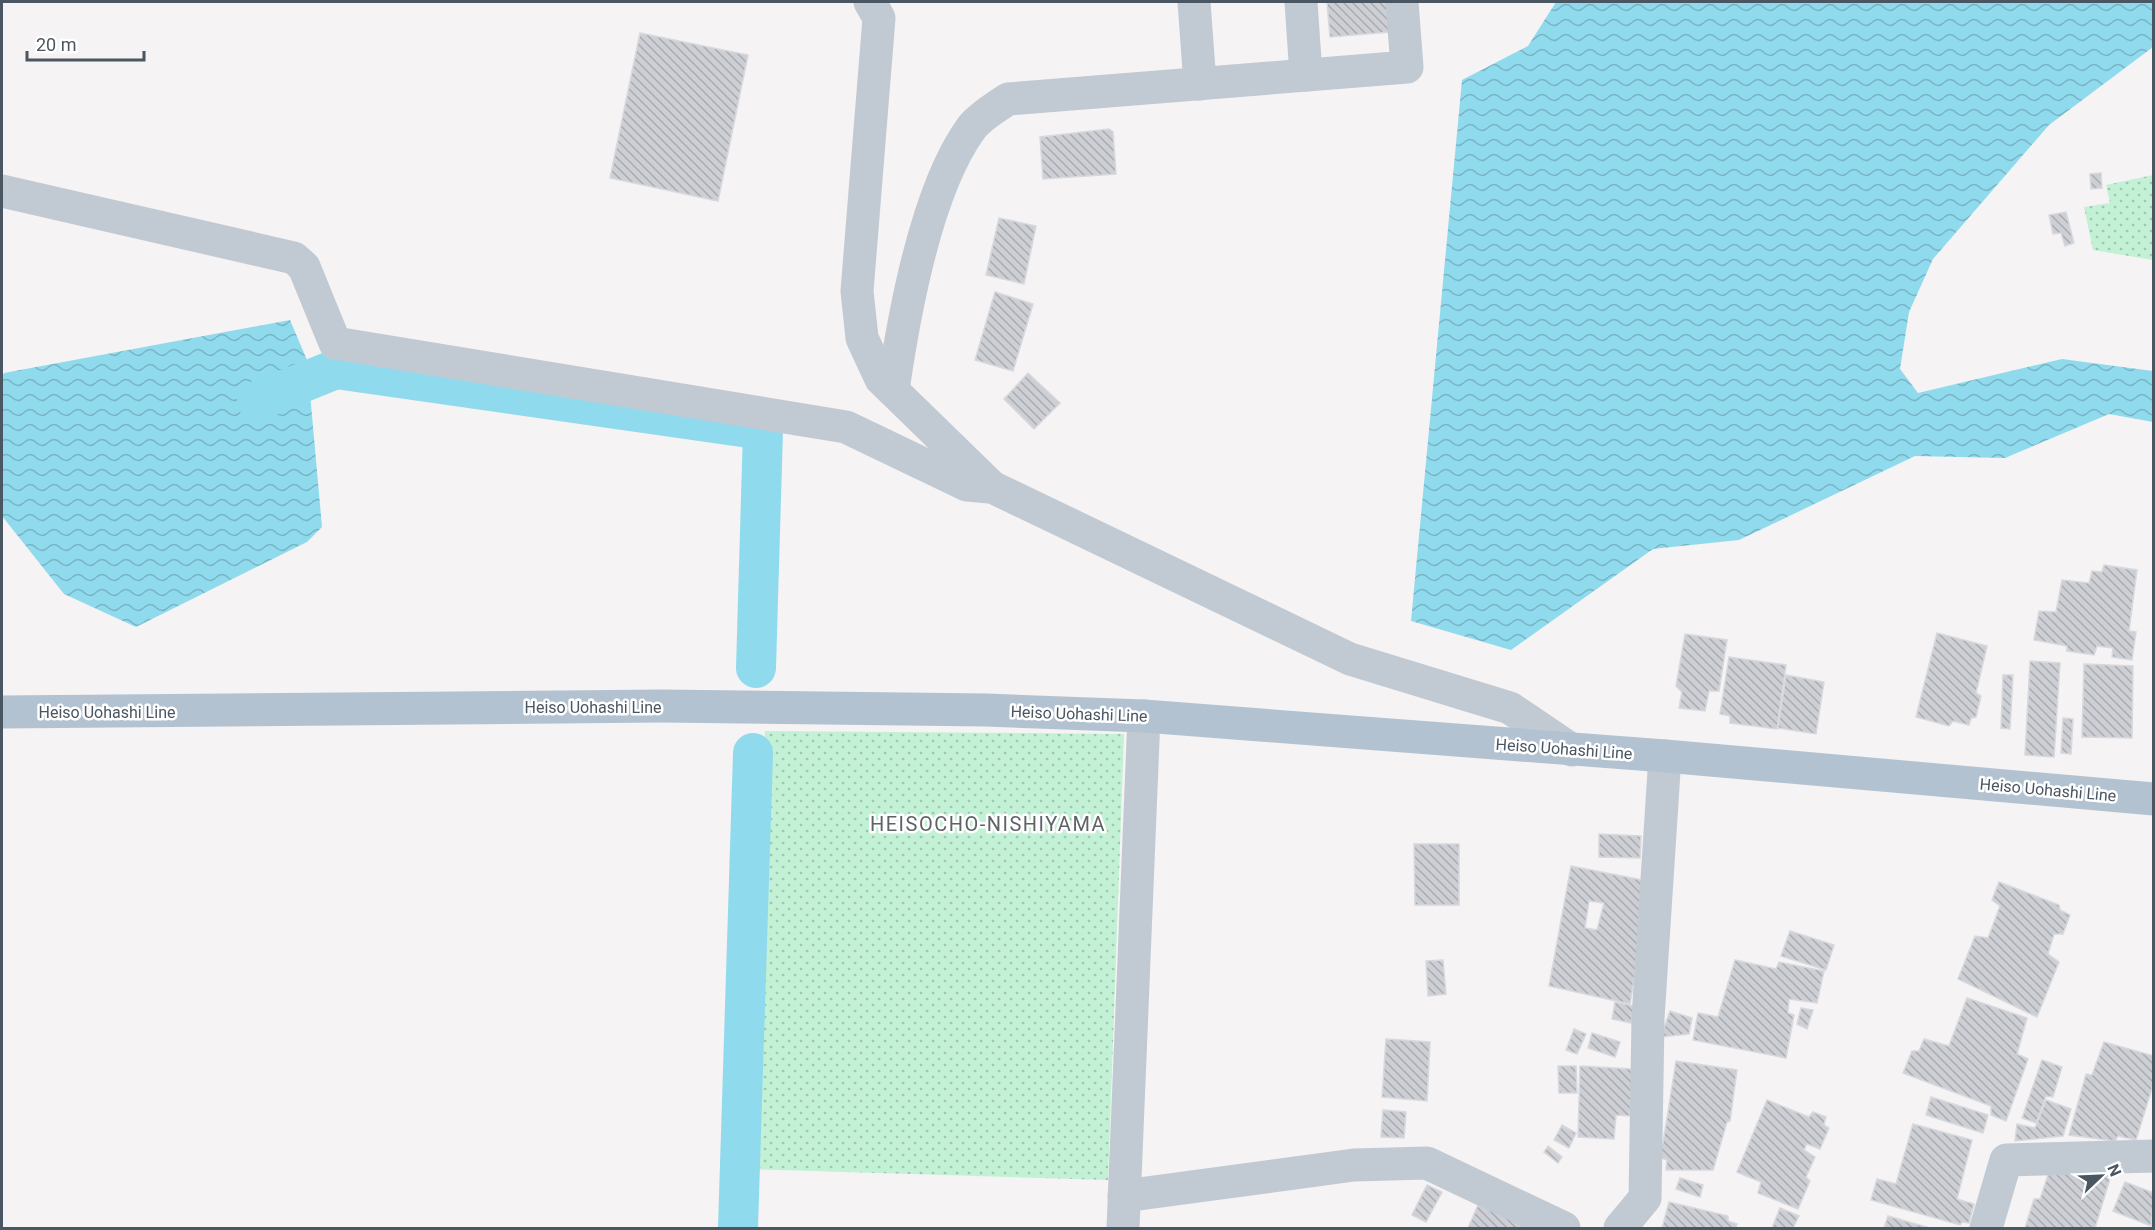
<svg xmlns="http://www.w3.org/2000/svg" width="2155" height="1230" viewBox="0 0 2155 1230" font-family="Roboto,sans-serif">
	<defs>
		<pattern id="grass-dots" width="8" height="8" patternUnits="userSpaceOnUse" patternTransform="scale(1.5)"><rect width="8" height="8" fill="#c3f1d5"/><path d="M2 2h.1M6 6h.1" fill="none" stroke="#a0c6b0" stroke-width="1.8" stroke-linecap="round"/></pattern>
		<pattern id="water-waves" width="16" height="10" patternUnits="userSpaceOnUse" patternTransform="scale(1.5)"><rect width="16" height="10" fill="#90daee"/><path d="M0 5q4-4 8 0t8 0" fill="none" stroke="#78b4c4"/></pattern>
		<pattern id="building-back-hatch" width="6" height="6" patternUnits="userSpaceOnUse" patternTransform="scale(1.5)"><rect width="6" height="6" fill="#cdcfd5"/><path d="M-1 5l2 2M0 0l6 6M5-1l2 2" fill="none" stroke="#a8abb0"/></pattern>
	</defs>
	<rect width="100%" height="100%" fill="#f5f3f3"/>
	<g fill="url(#grass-dots)">
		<path d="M2153,175V260L2093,250L2084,207L2110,203L2106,185Z"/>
		<path d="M765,731L1124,734L1108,1180L743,1169Z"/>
	</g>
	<g fill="url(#water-waves)">
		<path d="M1556,2H2153V47L2049,125L1933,259L1909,312L1900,369L1918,393L2062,359L2153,371V422L2109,414L2005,458L1915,456L1739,540L1653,549L1511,650L1411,621L1462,80L1528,46Z"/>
		<path d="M290,320L307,360L322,527L307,542L136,627L64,594L2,516V377L4,373Z"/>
	</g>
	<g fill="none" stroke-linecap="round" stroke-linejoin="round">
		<g stroke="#90daee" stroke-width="40">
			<path d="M257,401L336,369L763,430L756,668"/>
			<path d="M738,1228L753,753"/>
		</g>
	</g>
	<g fill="url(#building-back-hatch)" stroke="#d7d9de" stroke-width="1.5" fill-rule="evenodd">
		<path d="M1327,2H1388L1390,32L1330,37Z"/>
		<path d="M640,33L748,55L718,201L610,178Z"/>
		<path d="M1109,129L1113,132L1116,174L1043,179L1040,137Z"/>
		<path d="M2101,173L2102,188L2091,189L2090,174Z"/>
		<path d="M2066,212L2074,243L2065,246L2061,233L2053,234L2049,215Z"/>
		<path d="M999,218L1036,226L1024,284L986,275Z"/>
		<path d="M995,292L1033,304L1013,371L975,360Z"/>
		<path d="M1028,373L1060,403L1034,429L1004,399Z"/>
		<path d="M2104,565L2137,570L2129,631L2136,632L2132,660L2112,657L2113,648L2097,646L2094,655L2067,651V646L2034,640L2039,611L2056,612L2062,580L2089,583L2092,571L2102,572Z"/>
		<path d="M1937,633L1987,646L1976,693L1981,696L1976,717L1971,718L1969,725L1953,721L1949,726L1916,717Z"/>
		<path d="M1685,634L1727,640L1719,691H1709L1705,711L1679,708L1682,692L1676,686Z"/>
		<path d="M1729,657L1786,665L1777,729L1730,723V716L1720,714Z"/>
		<path d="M2030,661L2060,663L2054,757L2025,755Z"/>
		<path d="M2084,664L2133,666L2132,738L2082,737Z"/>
		<path d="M1786,675L1824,682L1816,734L1778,728Z"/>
		<path d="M2003,675H2013L2010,729L2001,728Z"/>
		<path d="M2063,718L2073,719L2071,754L2061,753Z"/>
		<path d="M1599,834L1641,836L1640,858L1599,857Z"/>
		<path d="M1414,844H1459V905H1415Z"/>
		<path d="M1571,866L1642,880L1646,905L1630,1004L1549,986ZM1589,901L1604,903L1597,930L1585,928Z"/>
		<path d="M1999,882L2059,905L2060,910L2070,915L2063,934H2054L2048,954L2059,962L2037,1017L1958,979L1975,936L1988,938L2000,906L1992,900Z"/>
		<path d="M1790,931L1834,945L1826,970L1781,956Z"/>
		<path d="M1443,960L1446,994L1428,996L1426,961Z"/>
		<path d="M1735,960L1776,969L1779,962L1824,971L1817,1003L1789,999L1788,1013L1794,1015L1786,1058L1693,1040L1698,1013L1718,1017Z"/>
		<path d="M1967,998L2027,1018L2017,1054L2028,1059L2006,1121L1991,1115V1106L1903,1073L1912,1051H1919L1924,1039L1949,1046Z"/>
		<path d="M1615,1002L1634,1006L1631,1023L1612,1019Z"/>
		<path d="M1801,1008L1813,1010L1807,1029L1797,1024Z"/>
		<path d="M1670,1011L1692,1018L1689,1034L1661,1037Z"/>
		<path d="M1574,1029L1586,1034L1577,1054L1566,1050Z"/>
		<path d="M1592,1033L1620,1042L1615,1057L1588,1048Z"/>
		<path d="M1386,1039L1430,1042L1427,1101L1382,1097Z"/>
		<path d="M2104,1042L2154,1056V1082L2136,1140L2118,1136L2115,1141L2069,1135L2086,1074L2092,1075Z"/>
		<path d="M2042,1060L2062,1067L2053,1097L2046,1096L2036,1123L2022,1118Z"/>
		<path d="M1676,1061L1737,1070L1730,1121L1727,1122L1713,1170H1666L1667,1160L1658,1157L1660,1143H1663Z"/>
		<path d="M1558,1066H1576L1577,1093H1559Z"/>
		<path d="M1580,1066L1633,1069L1630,1116L1616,1115L1614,1139L1578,1137Z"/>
		<path d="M1931,1097L1988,1115L1983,1133L1926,1115Z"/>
		<path d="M1767,1100L1809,1117L1813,1112L1826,1117L1824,1125L1829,1128L1820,1149L1807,1144L1804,1150L1815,1157L1806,1177L1810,1181L1798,1209L1758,1193L1761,1182L1737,1172Z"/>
		<path d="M2046,1100L2071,1109L2063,1136L2015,1141L2017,1124L2035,1128Z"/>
		<path d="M1383,1110L1406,1112L1404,1138L1381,1137Z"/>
		<path d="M1913,1124L1972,1140L1957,1199L1974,1204L1969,1223L1962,1222L1960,1225L1871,1200L1877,1179L1896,1184Z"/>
		<path d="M1562,1125L1576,1133L1569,1148L1554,1140Z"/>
		<path d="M1548,1146L1562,1157L1558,1163L1544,1152Z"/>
		<path d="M2050,1169H2113L2095,1228H2025L2034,1199H2040Z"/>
		<path d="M1680,1178L1703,1185L1700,1197L1676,1189Z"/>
		<path d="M2125,1182L2154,1193L2151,1226L2113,1211Z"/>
		<path d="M1427,1185L1442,1192L1426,1222L1412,1215Z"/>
		<path d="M1669,1202L1728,1216V1221L1737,1224L1736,1228H1662Z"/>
		<path d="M1478,1205L1528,1227L1527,1228H1468Z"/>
		<path d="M1780,1208L1799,1216L1793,1228H1772Z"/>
		<path d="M1888,1216L1930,1228H1884Z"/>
	</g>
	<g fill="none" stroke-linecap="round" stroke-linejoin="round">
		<g stroke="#c1cad2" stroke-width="33">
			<path d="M870,2L879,18L857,291L862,338L881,379L992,487L1350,659L1510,708L1572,750"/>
			<path d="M1194,2L1200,84"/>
			<path d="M1301,2L1306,75"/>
			<path d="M2,191L294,258L304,267L335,343L846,427L967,485L990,487"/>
			<path d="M893,390C904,314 926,189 972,127C982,115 995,108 1008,99L1407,67L1402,2"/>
			<path d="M1124,1196L1354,1165L1427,1163L1564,1228"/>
			<path d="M1123,1228L1144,716"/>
			<path d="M1620,1228L1645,1198L1648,1018L1665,756"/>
			<path d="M1986,1228L2006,1160L2154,1156"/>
		</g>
		<path stroke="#b3c2d1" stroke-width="33" d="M2,712L662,706L986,710L1144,716L1665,756L2154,799"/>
	</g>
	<g text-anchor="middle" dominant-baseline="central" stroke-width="5" stroke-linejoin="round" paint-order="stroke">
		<g font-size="16" fill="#4a5661" stroke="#fff">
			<text x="593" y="707">Heiso Uohashi Line</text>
			<text x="107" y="712">Heiso Uohashi Line</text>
			<text transform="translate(1079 714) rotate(2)">Heiso Uohashi Line</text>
			<text transform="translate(1564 749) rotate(4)">Heiso Uohashi Line</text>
			<text transform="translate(2048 790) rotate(5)">Heiso Uohashi Line</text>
		</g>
		<g font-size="20" letter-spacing="1.5" fill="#5f6368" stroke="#fff">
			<text x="988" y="824">HEISOCHO-NISHIYAMA</text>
		</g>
	</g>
	<rect width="2155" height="1230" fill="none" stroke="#4a5661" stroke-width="6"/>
	<g transform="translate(2101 1176) rotate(67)" stroke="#ffffff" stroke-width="4.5" paint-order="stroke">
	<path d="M0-4.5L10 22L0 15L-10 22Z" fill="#4a5661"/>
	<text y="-9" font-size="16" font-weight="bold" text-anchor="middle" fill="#4a5661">N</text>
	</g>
	<path d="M27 51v9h117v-9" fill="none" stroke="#4a5661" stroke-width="3"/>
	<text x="36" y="51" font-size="18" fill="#4a5661" stroke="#ffffff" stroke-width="4.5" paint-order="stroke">20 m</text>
</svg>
